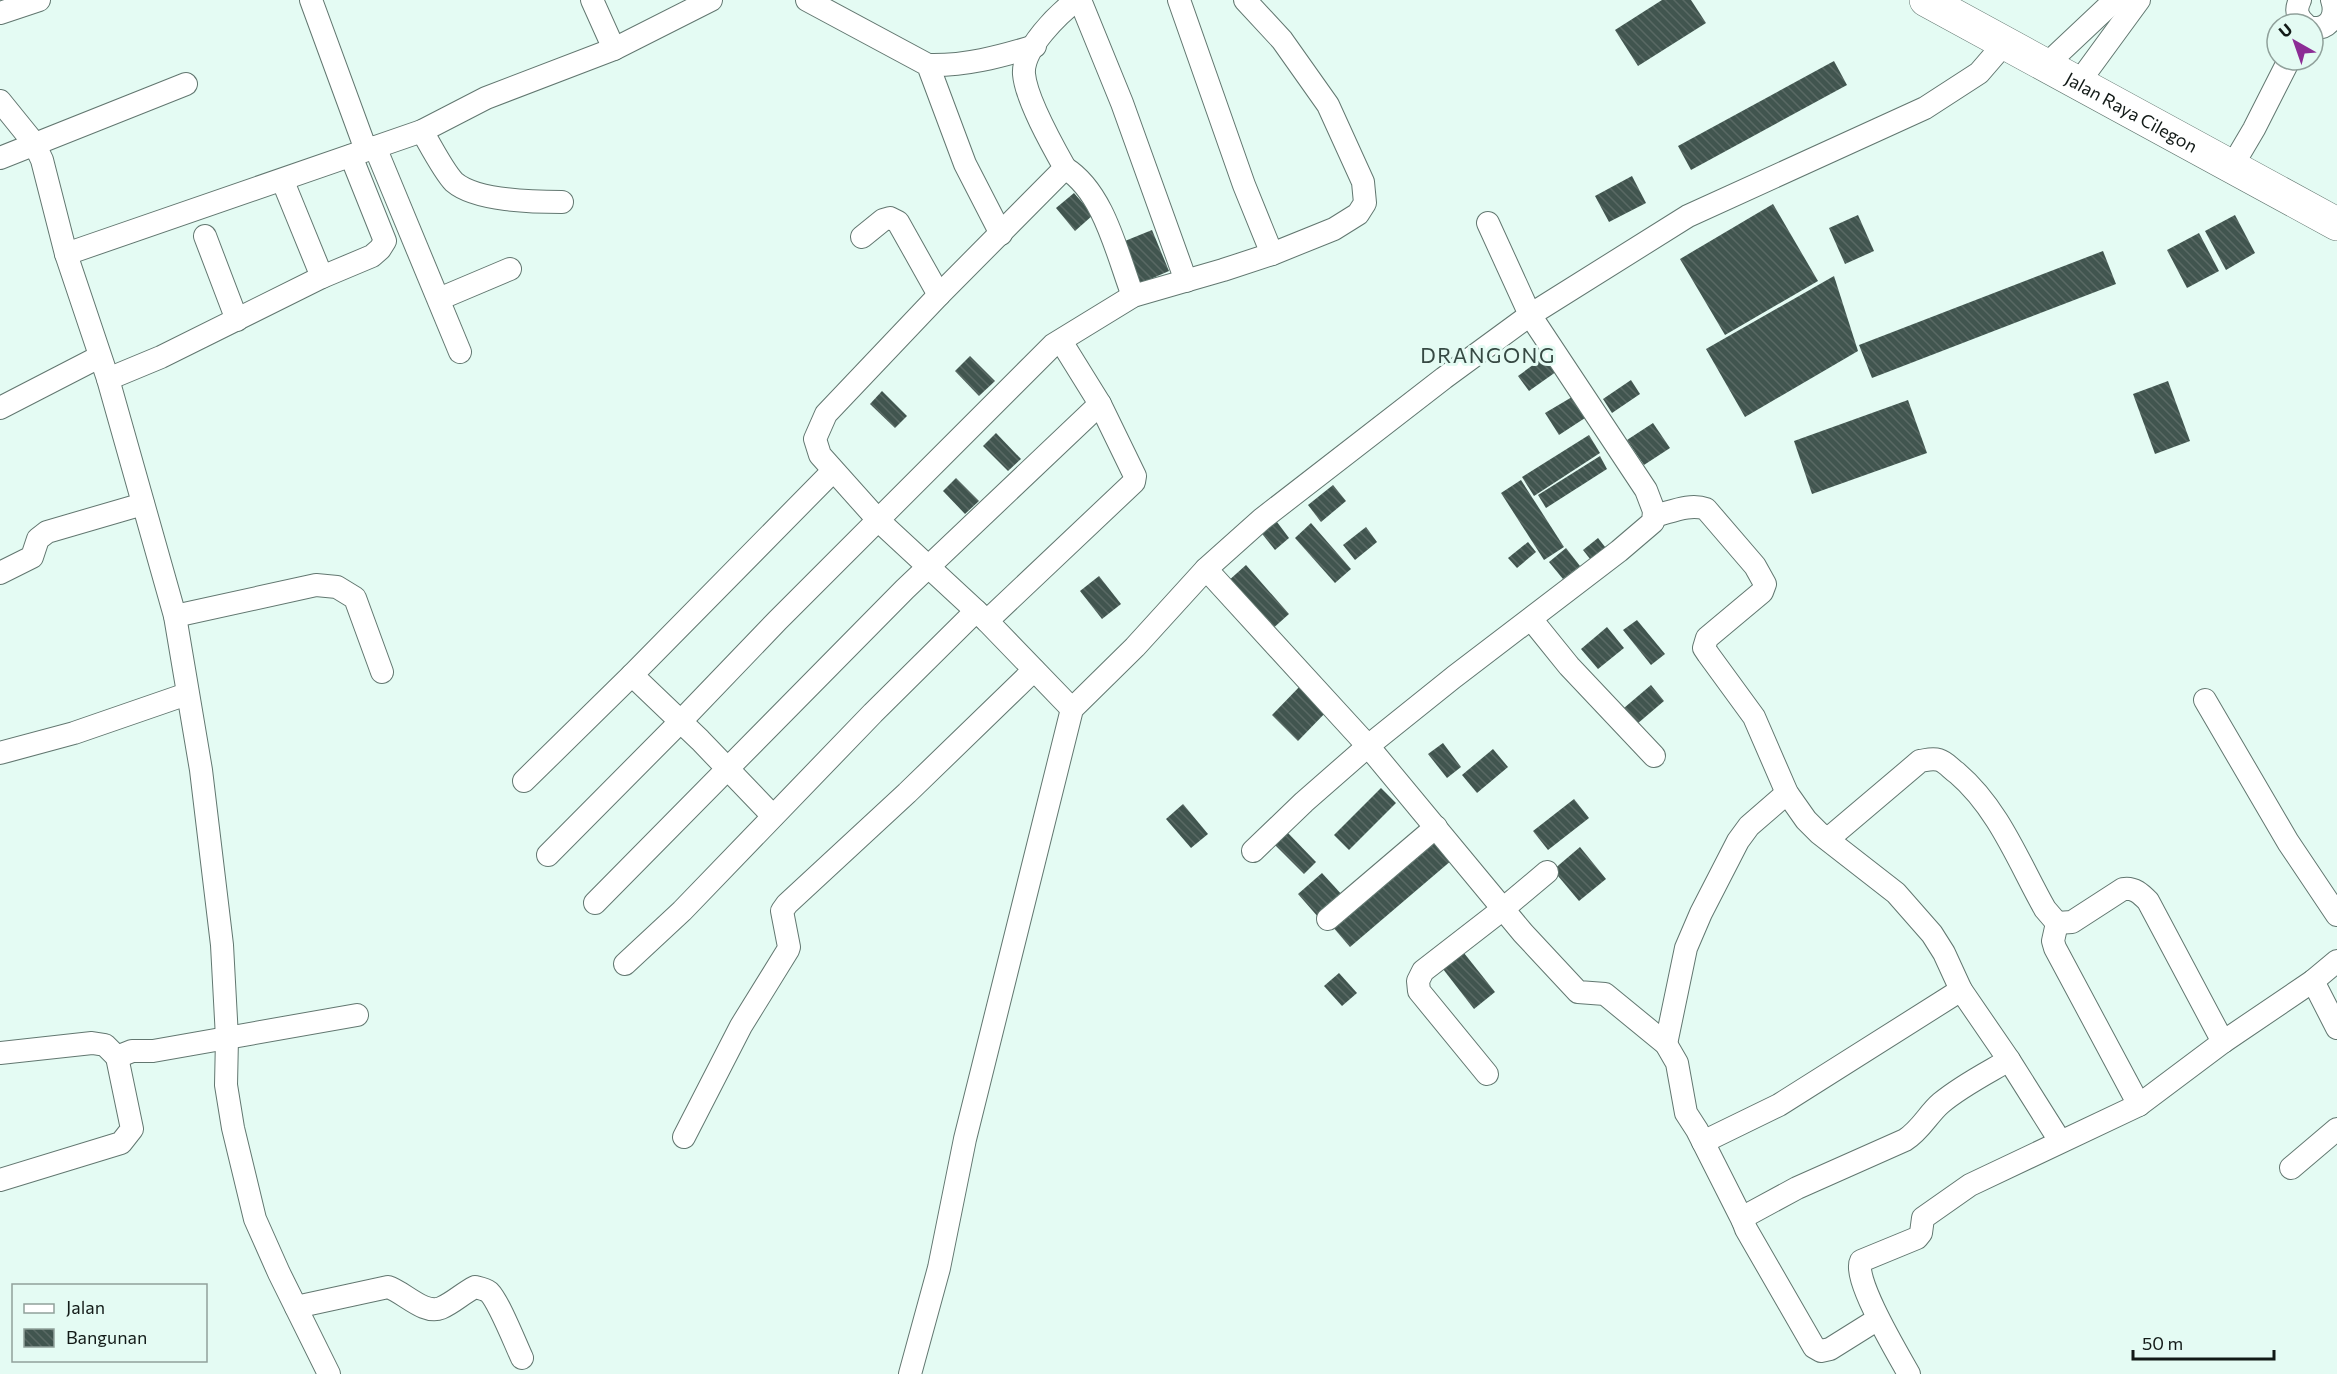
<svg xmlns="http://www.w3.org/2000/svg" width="2337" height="1374" viewBox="0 0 2337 1374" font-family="Commissioner,sans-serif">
	<defs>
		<pattern id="building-back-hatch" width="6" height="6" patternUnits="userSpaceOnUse" patternTransform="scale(1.5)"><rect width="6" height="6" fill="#41554f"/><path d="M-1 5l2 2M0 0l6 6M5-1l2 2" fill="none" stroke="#596964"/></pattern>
	</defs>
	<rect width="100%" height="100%" fill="#e4fbf3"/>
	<g fill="url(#building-back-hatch)">
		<path d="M1662,0H1691L1706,23L1638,66L1615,30Z"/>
		<path d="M1834,61L1847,85L1691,170L1678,146Z"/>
		<path d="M1632,176L1646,203L1609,222L1595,196Z"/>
		<path d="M1074,193L1093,215L1075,231L1056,208Z"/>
		<path d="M1773,204L1818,281L1725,335L1680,259Z"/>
		<path d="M1858,215L1874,251L1845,264L1829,228Z"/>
		<path d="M2235,215L2255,253L2226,270L2205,231Z"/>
		<path d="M1152,230L1169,271L1137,285L1120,243Z"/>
		<path d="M2199,233L2219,271L2187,288L2167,250Z"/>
		<path d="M2103,251L2116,284L1872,378L1859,345Z"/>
		<path d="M1834,276L1858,351L1745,417L1706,349Z"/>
		<path d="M1548,354L1560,369L1529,391L1518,376Z"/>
		<path d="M970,356L995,381L979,396L955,371Z"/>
		<path d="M1631,380L1640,394L1612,413L1603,399Z"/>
		<path d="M2168,381L2190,441L2155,454L2133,394Z"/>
		<path d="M882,391L907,416L895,428L870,404Z"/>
		<path d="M1572,397L1585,418L1559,435L1545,413Z"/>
		<path d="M1908,400L1927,453L1812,494L1794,441Z"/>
		<path d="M1653,423L1670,448L1644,465L1627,440Z"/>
		<path d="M996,433L1021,459L1008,471L983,446Z"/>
		<path d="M1589,435L1600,453L1534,496L1522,477Z"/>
		<path d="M1600,456L1607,469L1546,508L1538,495Z"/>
		<path d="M956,478L979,501L965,514L943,491Z"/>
		<path d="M1521,480L1564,547L1544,560L1501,493Z"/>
		<path d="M1333,485L1346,501L1321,522L1308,505Z"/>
		<path d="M1274,518L1289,538L1275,550L1259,530Z"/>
		<path d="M1311,523L1351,569L1335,583L1295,538Z"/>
		<path d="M1366,527L1377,542L1355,560L1343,545Z"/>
		<path d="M1598,538L1609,552L1594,564L1583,550Z"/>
		<path d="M1528,542L1536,552L1517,568L1508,558Z"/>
		<path d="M1566,548L1580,566L1563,579L1549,562Z"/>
		<path d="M1246,565L1289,614L1270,631L1227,582Z"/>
		<path d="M1099,576L1121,604L1102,619L1080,591Z"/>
		<path d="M1637,620L1665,654L1651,665L1623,630Z"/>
		<path d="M1607,627L1624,648L1598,669L1581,649Z"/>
		<path d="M1304,682L1330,708L1298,741L1272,715Z"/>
		<path d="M1651,685L1664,701L1637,724L1624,708Z"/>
		<path d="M1443,743L1461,767L1447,778L1428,754Z"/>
		<path d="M1493,749L1508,767L1477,793L1462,775Z"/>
		<path d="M1381,788L1396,803L1349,850L1334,835Z"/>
		<path d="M1574,799L1589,818L1548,850L1533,831Z"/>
		<path d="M1183,804L1208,834L1191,848L1166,819Z"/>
		<path d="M1287,832L1316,862L1304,874L1275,845Z"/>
		<path d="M1434,839L1452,860L1350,947L1332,926Z"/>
		<path d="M1580,847L1606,879L1579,901L1553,870Z"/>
		<path d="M1322,873L1343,896L1319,918L1298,894Z"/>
		<path d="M1464,953L1495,992L1474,1009L1443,969Z"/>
		<path d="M1339,973L1357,993L1342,1006L1324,986Z"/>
	</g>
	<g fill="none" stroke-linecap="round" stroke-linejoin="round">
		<g stroke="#627770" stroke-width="24">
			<g id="street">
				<path d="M311,0L366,150"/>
				<path d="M592,0L614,49"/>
				<path d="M807,0L928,65L965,164L1001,234"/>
				<path d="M1080,0L1122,103L1186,281"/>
				<path d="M1179,0L1244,185L1272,254"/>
				<path d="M2300,0C2295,10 2297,17 2305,24"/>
				<path d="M0,13L39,0"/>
				<path d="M2313,28C2330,29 2337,15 2332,0"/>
				<path d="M2047,64L2115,0"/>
				<path d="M928,65C965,66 999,57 1035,46"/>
				<path d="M2079,82L2139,0"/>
				<path d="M0,101L34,143L42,160L66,254L108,379L175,616L201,770L222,945L227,1038L226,1085L233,1128L255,1219L279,1273L329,1374"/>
				<path d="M422,131C429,143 444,172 454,182C476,201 534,202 562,202"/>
				<path d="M375,147L460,352"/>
				<path d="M0,158L186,84"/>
				<path d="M1065,168C1104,192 1117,254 1133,296"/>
				<path d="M2231,168L2254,129L2289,60"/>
				<path d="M284,184L322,277"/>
				<path d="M205,236L237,320"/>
				<path d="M862,237L883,220L890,218L898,222L939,295"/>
				<path d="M66,254L422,131L486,98L614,49L711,0"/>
				<path d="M439,299L510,269"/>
				<path d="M108,379L161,357L322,277L372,256L380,249L385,241L351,156"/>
				<path d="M0,408L99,357"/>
				<path d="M1654,516C1671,512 1690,503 1706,509L1755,566L1765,584L1762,592L1707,638L1704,648L1708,654L1754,717L1787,793L1806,820L1819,833L1896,893L1932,934L1944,953L1961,990L2009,1060L2060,1141"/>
				<path d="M1206,569L1368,746L1523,933L1578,992L1605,994L1666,1044L1677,1063L1686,1113L1697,1130L1743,1221"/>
				<path d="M0,573L32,557L38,539L47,532L143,504"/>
				<path d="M175,616L316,585L337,587L355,598L382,672"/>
				<path d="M1531,619L1569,666L1654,756"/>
				<path d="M987,621L1134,482L1135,476L1100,404"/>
				<path d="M632,675L700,740L773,816"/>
				<path d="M2205,700L2288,842L2337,915"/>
				<path d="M1072,709L987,621L879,521L820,455L815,439L826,414L939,295L1065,168C1052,145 1026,99 1024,74C1022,49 1059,13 1077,0"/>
				<path d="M0,753L74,733L187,694"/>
				<path d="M524,781L632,675L833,471"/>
				<path d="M1828,839L1920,761C1927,760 1932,758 1939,760C1946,762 1951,769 1957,773C1999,809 2019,863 2045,909L2057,923"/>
				<path d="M1253,851L1304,802L1368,746L1454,677L1619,551L1653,522L1654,511L1646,490L1530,315L1488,223"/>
				<path d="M548,855L681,721L777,621L1053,345L1133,296L1223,270L1272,254L1334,229L1358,214L1365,203L1363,182L1328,105L1282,40L1245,0"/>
				<path d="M595,903L905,589L1100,404L1064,346L1058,343"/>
				<path d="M1328,919L1436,827"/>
				<path d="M2057,923L2072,922L2123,889C2134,887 2141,894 2148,901L2223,1042"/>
				<path d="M2057,923L2053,941L2055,948L2139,1105"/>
				<path d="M625,964L682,911L873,713L976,611"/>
				<path d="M2313,981L2337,1028"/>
				<path d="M1666,1044L1686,948L1701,913L1738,841L1749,826L1787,793"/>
				<path d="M0,1053L92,1043L105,1045L117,1057L132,1051H153L357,1015"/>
				<path d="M1487,1074L1419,991L1418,981L1423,971L1503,909L1547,872"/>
				<path d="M684,1137L741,1026L788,950L789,947L782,911L787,904L907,793L1034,670"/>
				<path d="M1703,1142L1779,1105L1961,990"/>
				<path d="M2291,1168L2337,1129"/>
				<path d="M0,1180L121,1143L132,1129L117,1057"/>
				<path d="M296,1307L388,1287C404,1292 424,1315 441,1308C453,1303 463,1293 475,1287C479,1288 485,1289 489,1292C499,1302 515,1343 522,1358"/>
				<path d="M1878,1319L1830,1349L1821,1351L1814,1347L1746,1229L1743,1221L1749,1214L1797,1188L1905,1140C1921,1130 1928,1114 1941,1103C1961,1086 1987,1073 2009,1060"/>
				<path d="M910,1374L939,1268L965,1139L1072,709L1135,647L1206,569L1262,519L1444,378L1530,315L1688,216L1925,108L1979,73L2004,44"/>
				<path d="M1909,1374C1899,1356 1852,1278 1861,1261L1917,1238L1921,1233L1923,1218L1970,1185L2139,1105L2223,1042L2313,981L2337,961"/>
			</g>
		</g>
		<g stroke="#627770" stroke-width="34">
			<g id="highway">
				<path id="s1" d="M1926,0L2337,224"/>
			</g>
		</g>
		<use href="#street" stroke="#fff" stroke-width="22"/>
		<use href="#highway" stroke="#fff" stroke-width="33"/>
	</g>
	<g text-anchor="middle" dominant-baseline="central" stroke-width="6" stroke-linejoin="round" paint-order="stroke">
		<g font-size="18" fill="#121a17" stroke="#e4fbf3">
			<text stroke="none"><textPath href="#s1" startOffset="234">Jalan Raya Cilegon</textPath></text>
		</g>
		<g font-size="21" letter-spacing="1.5" fill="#364943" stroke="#e4fbf3">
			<text x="1488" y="354">DRANGONG</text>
		</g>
	</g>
	<rect x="12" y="1284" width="195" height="78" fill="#e4fbf3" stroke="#90a19b" stroke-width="1.5"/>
	<rect x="24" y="1304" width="30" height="9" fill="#ffffff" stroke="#90a19b" stroke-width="1.5"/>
	<text x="66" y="1314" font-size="18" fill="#121a17">Jalan</text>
	<rect x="24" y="1329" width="30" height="18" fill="url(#building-back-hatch)" stroke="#90a19b" stroke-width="1.5"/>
	<text x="66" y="1344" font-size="18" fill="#121a17">Bangunan</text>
	<g transform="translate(2295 42) rotate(320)"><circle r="28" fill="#e4fbf3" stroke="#90a19b" stroke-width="1.5"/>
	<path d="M0-4.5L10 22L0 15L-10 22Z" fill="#8c2c95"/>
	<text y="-9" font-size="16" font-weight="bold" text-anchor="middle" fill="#121a17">U</text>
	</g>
	<path d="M2133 1350v9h141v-9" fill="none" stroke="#121a17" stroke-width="3"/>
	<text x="2142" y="1350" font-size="18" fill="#121a17" stroke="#e4fbf3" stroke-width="4.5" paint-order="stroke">50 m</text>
</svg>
